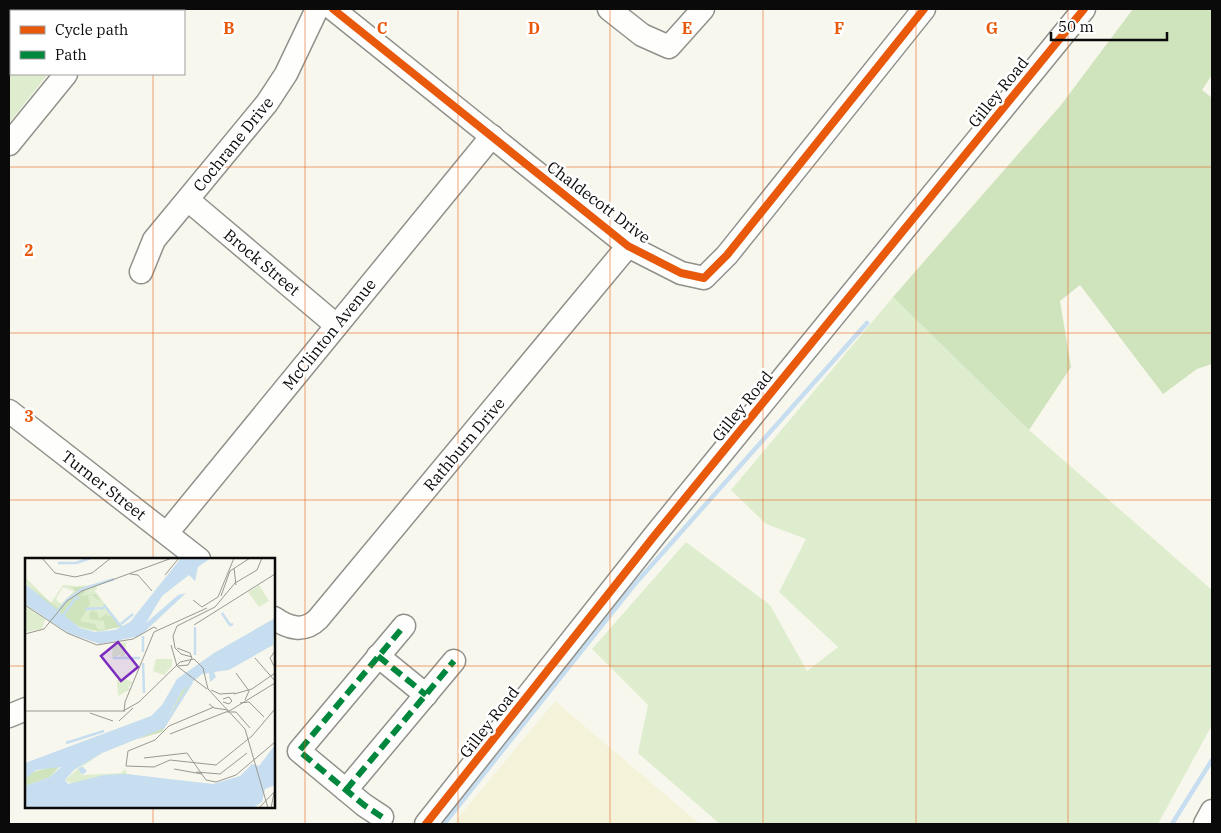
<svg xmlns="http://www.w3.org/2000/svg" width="1221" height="833" viewBox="0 0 1221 833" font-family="'IBM Plex Serif',serif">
	<rect width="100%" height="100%" fill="#f8f7ed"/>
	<path fill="#f4f3da" d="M555,701L700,824H453Z"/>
	<g fill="#dfedcf">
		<path d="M9,9H100L98,11H11V74H48L9,123Z"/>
		<path d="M893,297L1029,430L1212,590V725L1158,824H720L638,753L648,705L592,649L686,542L770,605L807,671L838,647L779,592L806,539L766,524L731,490Z"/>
	</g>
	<path fill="#cfe3bd" d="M1133,9H1212V75L1202,90L1212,98V364L1197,369L1163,394L1080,285L1060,301L1071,367L1029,430L893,297L1061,105Z"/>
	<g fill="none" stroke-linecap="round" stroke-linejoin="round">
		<g stroke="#c6deef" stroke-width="4.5">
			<path d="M444,824L634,585L867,323"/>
			<path d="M1172,824L1212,760"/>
		</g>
		<g stroke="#91918c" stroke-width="25">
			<g id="minor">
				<path d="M333,9L628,246L681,273L704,278L727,255L924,9"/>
				<path d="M609,9L642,35L669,47L703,9"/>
				<path d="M116,11L119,9"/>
				<path d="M9,144L66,74"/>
				<path d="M188,200L336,325"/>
				<path d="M141,272L154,240L267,103L286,74L317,9"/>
				<path d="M9,411L199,559"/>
				<path d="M167,533L492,136"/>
				<path d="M274,618C288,628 304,633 318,619L628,246"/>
				<path d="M378,656L426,695"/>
				<path d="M9,716L26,709"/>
				<path d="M346,790L454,661"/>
				<path d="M382,817L364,805L299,751L404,626"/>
				<path d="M426,824L655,535L1084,9"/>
				<path d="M1205,824L1212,811"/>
			</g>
		</g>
		<use href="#minor" stroke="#fefefc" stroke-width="22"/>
		<g stroke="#00873e" stroke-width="6" stroke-dasharray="12 6" stroke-linecap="butt">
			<path d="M378,656L426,695"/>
			<path d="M346,790L454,661"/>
			<path d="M382,817L364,805L299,751L404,626"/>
		</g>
		<g stroke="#fff" stroke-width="11">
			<g id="cycleway">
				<path d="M333,9L628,246L681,273L704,278L727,255L924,9"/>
				<path d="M426,824L655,535L1084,9"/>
			</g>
		</g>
		<use href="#cycleway" stroke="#e8590c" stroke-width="8"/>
	</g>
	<path fill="none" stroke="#e8590c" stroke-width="1" stroke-opacity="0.55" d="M153,9V11M305,9V824M458,9V824M610,9V824M763,9V824M916,9V824M1068,9V824M153,74V559M9,167H1212M9,333H1212M9,500H1212M9,666H26M274,666H1212M153,807V824"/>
	<g text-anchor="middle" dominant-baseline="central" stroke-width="5" stroke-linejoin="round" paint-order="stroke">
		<g font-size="16" fill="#0a0a0a" stroke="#fff">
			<text transform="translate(998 92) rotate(-51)">Gilley Road</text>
			<text transform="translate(233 144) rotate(-51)">Cochrane Drive</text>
			<text transform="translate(599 202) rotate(37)">Chaldecott Drive</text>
			<text transform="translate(262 262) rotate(40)">Brock Street</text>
			<text transform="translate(329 334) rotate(-51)">McClinton Avenue</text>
			<text transform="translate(742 406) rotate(-51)">Gilley Road</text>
			<text transform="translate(464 444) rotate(-50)">Rathburn Drive</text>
			<text transform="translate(104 485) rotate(38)">Turner Street</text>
			<text transform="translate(489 722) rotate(-52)">Gilley Road</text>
		</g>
	</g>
	<g transform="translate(25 558)">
		<rect width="250" height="250" fill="#f8f7ed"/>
		<path d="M0,19L26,45L38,27L51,28L48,30L50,31L52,28L71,27L72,31L68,34L70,33L97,68L74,74L55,70L3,30ZM38,29L49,33L36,46L31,41ZM234,27L244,43L234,49L223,34ZM0,47L20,61L17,71L0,74ZM101,84L100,100L95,97L87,100L88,86ZM131,101H147V108L139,117L128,113ZM100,121L108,124L103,130L106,131L93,138L92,122ZM107,182L77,195L55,210L56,217L96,215L100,211L102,216L124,219L45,225L40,222L69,197Z" fill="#dfedcf" fill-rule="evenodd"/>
		<path d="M6,29L33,50L51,34L47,29H58L60,34L56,38L71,36L76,44L67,37L63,38L65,46L55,63L70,66L73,72L80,71L79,63L89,64L65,61L64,56L67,52L72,54L74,61L83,55L82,58H86L96,69L73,73L53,68L35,55L36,50L32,53L28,50ZM167,123L137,174L113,181L140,166L157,133ZM36,207L25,219L0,228V221L7,214Z" fill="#cfe3bd"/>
		<path d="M156,0H186L173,9L170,23L164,17L137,38L121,65L153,37L161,35L115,78L75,86L43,75L0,46V26L55,70L70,74L90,72L105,64ZM250,60L248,87L204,112L189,114L191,119L185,124L184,115L177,116L157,133L137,171L77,195L49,212L40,222L43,226L79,217L101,216L188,226L215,218L227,206L234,208L250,187V227L240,231L237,244L228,250H0V228L25,219L36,209L11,212L0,221V205L126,158L137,147L152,121L189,95Z" fill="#c6deef"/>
		<path fill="none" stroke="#c6deef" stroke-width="2.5" d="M33,5H51L66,0M54,32L89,21M79,47L97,70M60,51L79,50M32,54L43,41L59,30M197,55L205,67L208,66M38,58L51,39L54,41M96,66L108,56M118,78V94M170,97V69M88,100H115M118,105L119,135M138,170L167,124M41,185L79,173M57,210L61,214L57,212L58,216L55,211ZM29,250L76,237L105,233L188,241L202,233L211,221"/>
		<path fill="none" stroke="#999892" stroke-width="1" d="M17,0L30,15L50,19L67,15L86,0M209,10L211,27M105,16L113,17L127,33M140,17L154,0M196,38L205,13L225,0M168,42L177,49L193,39L209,0M0,47L42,75L72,87L108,81L129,69L132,71M169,67L250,16M0,76L19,71L42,43L57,33L147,0M146,87L152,108L182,131M152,90L165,95L167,100L163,107L153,108M250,93L245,100L250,110M167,99L156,96L150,90L148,78L152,68L190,49L210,25L232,12L237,0M230,100L250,123M211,115L224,133L220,142M186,132L195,136L210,135M209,136L227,131L250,115M198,141L204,139L207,143L204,146L198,144M215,145L224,144L239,159M184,146L189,150L203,152M189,149L144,168L130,182L103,193L101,208L129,209L145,202L191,207L227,178L250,151M0,153H98L114,144L155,104L169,101L178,110L183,131L220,171L243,250M99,154L100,144L129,74L182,50M202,154H211L225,170M65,155L88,163M94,163L108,150M145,176L206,152L250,125M119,200L162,195L181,222L191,224L211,217L250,184M149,211L177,216M171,214L195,216L222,195M234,250L250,233M246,250L250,230"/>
		<path fill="#7b2cbf" fill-opacity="0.15" stroke="#7b2cbf" stroke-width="2.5" d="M93,84L113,109L96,123L76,98Z"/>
		<rect width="250" height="250" fill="none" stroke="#0a0a0a" stroke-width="2.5"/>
	</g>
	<g font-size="16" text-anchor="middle" font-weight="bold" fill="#e8590c" stroke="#fff" stroke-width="5" stroke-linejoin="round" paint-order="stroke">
		<text x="229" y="34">B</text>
		<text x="382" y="34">C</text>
		<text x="534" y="34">D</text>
		<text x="687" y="34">E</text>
		<text x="839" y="34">F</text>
		<text x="992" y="34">G</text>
		<text x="29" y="256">2</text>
		<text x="29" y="422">3</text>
	</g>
	<rect width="1221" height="833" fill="none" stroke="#0a0a0a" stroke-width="20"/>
	<rect x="10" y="10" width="175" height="65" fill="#ffffff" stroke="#9d9d9d"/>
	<rect x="20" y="26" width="25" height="8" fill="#e8590c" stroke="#9d9d9d"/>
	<text x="55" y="35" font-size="15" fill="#0a0a0a">Cycle path</text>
	<rect x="20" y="51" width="25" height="8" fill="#00873e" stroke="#9d9d9d"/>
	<text x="55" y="60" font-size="15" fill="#0a0a0a">Path</text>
	<path d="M1051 32v8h116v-8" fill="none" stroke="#0a0a0a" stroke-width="2.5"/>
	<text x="1058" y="32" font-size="15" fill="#0a0a0a" stroke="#ffffff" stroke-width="4" paint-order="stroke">50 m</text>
</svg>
